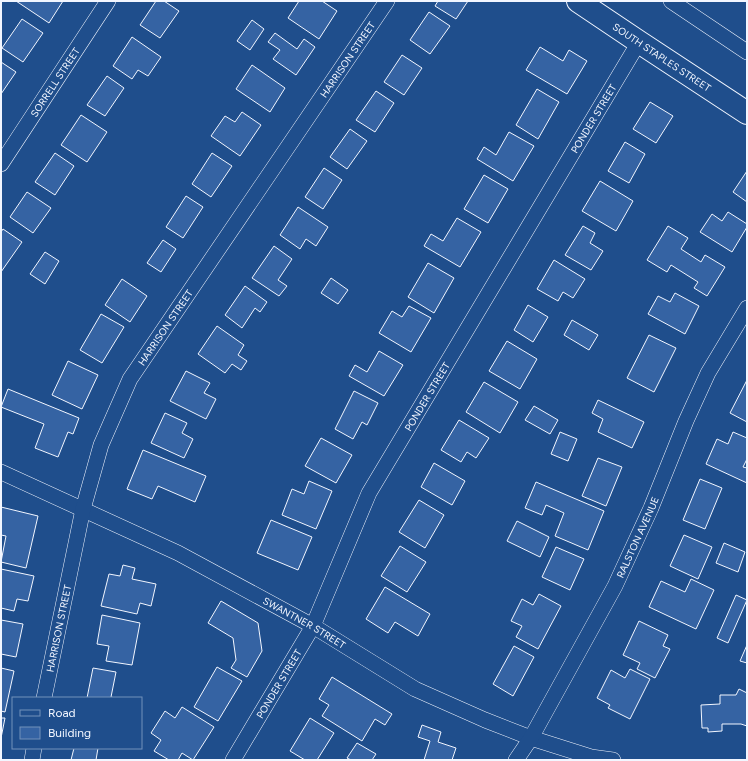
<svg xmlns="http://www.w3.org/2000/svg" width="748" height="761" viewBox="0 0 748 761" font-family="Figtree,sans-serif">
	<rect width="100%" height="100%" fill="#1f4e8c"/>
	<g fill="#3563a3" stroke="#f2f6ff">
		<path d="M16,1H63L49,23Z"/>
		<path d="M156,1H164L179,11L160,38L140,25Z"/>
		<path d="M299,1H322L337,11L319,39L288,18Z"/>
		<path d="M438,1H468L456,19L435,6Z"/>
		<path d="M429,12L450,26L430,54L410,40Z"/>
		<path d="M22,19L43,33L23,62L2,48Z"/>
		<path d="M252,20L264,29L250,50L237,41Z"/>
		<path d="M275,33L297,49L304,39L315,47L296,75L273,59L280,50L268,42Z"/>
		<path d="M132,37L161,57L148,76L138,70L132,79L113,66Z"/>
		<path d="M540,47L563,61L569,50L587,61L567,94L526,70Z"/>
		<path d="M402,55L422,68L404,95L384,82Z"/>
		<path d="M1,62L16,72L1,94Z"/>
		<path d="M252,65L285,88L270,112L236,89Z"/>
		<path d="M107,76L124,88L105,116L87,105Z"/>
		<path d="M537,89L559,102L538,139L516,125Z"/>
		<path d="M376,91L394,103L375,132L356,120Z"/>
		<path d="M650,102L673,116L656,143L633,129Z"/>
		<path d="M242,112L261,125L240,156L211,136L225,116L235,122Z"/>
		<path d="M81,115L107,132L87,162L61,145Z"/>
		<path d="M350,129L367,141L347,169L330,157Z"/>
		<path d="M509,132L534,146L513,181L477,159L484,147L496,155Z"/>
		<path d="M625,142L645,154L629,183L608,171Z"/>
		<path d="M55,153L74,166L55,195L35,182Z"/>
		<path d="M212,153L232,166L211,197L192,184Z"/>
		<path d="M324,168L342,180L323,209L305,197Z"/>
		<path d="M747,171V202L733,192Z"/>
		<path d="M484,175L508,189L488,223L464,209Z"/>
		<path d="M600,181L633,201L616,231L582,211Z"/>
		<path d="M27,192L51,208L33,233L10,217Z"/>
		<path d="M186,196L203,207L183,238L166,227Z"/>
		<path d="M298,207L328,227L316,246L306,239L300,249L280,235Z"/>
		<path d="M728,212L747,224V227L732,252L700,232L712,214L722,221Z"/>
		<path d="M457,218L481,232L460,267L424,246L431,234L443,241Z"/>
		<path d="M583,226L595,233L590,243L603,251L591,270L565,255Z"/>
		<path d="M668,226L688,238L681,249L701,262L705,255L725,267L707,296L694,288L698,282L671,265L667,272L647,260Z"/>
		<path d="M3,229L22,242L1,272V232Z"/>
		<path d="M163,240L176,249L161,272L147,263Z"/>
		<path d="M274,246L292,259L278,280L287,286L279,296L252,278Z"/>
		<path d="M45,252L59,261L45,284L30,274Z"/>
		<path d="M554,260L585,279L573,298L563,292L558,301L537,289Z"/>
		<path d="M428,263L454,278L434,313L408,297Z"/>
		<path d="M331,278L348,290L338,304L321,293Z"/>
		<path d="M122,279L147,296L130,322L105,305Z"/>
		<path d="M245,286L267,302L260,312L255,308L242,328L225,315Z"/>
		<path d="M675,293L699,306L685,334L648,314L658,296L670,302Z"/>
		<path d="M528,305L548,317L533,342L514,330Z"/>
		<path d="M409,306L431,318L411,352L379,333L392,311L402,317Z"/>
		<path d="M101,314L124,327L102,363L80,350Z"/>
		<path d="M572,320L598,335L589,350L564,335Z"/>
		<path d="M217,326L244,345L238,355L247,361L241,370L232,364L225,373L198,354Z"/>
		<path d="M649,335L676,348L654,392L627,378Z"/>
		<path d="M507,341L537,359L520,389L489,371Z"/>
		<path d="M379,351L403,365L384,396L349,376L355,365L367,372Z"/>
		<path d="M68,361L98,375L82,409L52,395Z"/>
		<path d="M186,371L210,383L204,393L216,399L206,419L170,401Z"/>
		<path d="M747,380V422L730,413Z"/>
		<path d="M484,382L518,402L500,433L466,412Z"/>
		<path d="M8,389L79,418L73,434L68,432L58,457L35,448L44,424L1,407Z"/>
		<path d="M354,391L378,403L367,425L362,422L353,439L335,429Z"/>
		<path d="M598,400L644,422L632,448L598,432L603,419L592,413Z"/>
		<path d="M534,406L558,420L550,434L525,420Z"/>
		<path d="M165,413L187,423L182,433L193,439L184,458L151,443Z"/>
		<path d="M459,420L489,438L476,458L467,452L461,462L441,450Z"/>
		<path d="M560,432L577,439L568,461L551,454Z"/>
		<path d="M733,432L747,438V459L743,467L747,468V483L706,464L717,439L728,444Z"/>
		<path d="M321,438L352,455L336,483L305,466Z"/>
		<path d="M143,450L206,476L195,502L158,486L152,499L127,489Z"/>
		<path d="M598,458L622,467L606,506L582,496Z"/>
		<path d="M434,463L465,481L452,505L421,487Z"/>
		<path d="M700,479L722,488L705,529L683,520Z"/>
		<path d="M309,481L332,491L316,529L282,515L292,489L304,494Z"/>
		<path d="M536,482L604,511L588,550L555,536L564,513L546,505L542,515L525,508Z"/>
		<path d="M419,500L444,515L425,548L399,532Z"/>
		<path d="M1,507L38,516L26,568L1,562L6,536L1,535Z"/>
		<path d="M271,520L312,537L298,570L257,553Z"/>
		<path d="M517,521L549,537L540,557L507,541Z"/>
		<path d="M684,535L712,547L698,579L670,566Z"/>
		<path d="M724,543L745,552L738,572L716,563Z"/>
		<path d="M400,546L426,562L407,592L381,576Z"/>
		<path d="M556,547L584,559L570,590L542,577Z"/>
		<path d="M123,565L135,568L132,579L156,584L151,606L140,603L137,614L101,606L109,574L120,576Z"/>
		<path d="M1,569L34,576L28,601L17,599L14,611L1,608Z"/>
		<path d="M691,579L714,590L696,629L649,607L661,581L685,592Z"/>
		<path d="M385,587L430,614L418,636L395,622L388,633L366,619Z"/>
		<path d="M539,594L561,606L538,649L516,637L522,626L511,621L522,599L533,605Z"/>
		<path d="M736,595L747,600L728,643L717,638Z"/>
		<path d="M221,601L258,623L262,651L247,677L231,668L236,660L233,638L208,623Z"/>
		<path d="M102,615L140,623L132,665L106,661L109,646L97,644Z"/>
		<path d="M1,620L23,624L16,657L1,654Z"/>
		<path d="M639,621L668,635L663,646L670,649L655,678L637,669L640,663L623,655Z"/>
		<path d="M747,645V663L740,661Z"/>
		<path d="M514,646L534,657L513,696L493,684Z"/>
		<path d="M217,667L242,681L218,721L194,707Z"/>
		<path d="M1,668L14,671L5,712L1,711Z"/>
		<path d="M93,668L116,672L111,697L115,698H87Z"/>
		<path d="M630,669L650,679L630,719L608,708L610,705L597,698L611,670L625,678Z"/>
		<path d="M332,677L392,714L385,725L375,719L362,741L322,716L329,705L319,699Z"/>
		<path d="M739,689L747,693V726L741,724H722V731L708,732V728H702L701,705L720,704V695H736Z"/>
		<path d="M182,707L214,727L193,760L182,753L178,760H169L154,751L161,740L151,733L165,711L175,718Z"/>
		<path d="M1,718H5L1,738Z"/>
		<path d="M310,718L334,733L317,760H305L290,751Z"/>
		<path d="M422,725L441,732L438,742L456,748L452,760H424L430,741L418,737Z"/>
		<path d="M357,743L376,754L372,760H351L347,758Z"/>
		<path d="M74,748H98L96,760H71Z"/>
	</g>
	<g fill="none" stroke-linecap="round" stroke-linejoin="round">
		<g stroke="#f2f6ff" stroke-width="16">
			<g id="street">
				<path d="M671,1L747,52"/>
				<path id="s1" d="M1,164L108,1"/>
				<path id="s2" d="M1,472L178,553L313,626L415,689L485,720L531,738L591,757L613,760"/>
				<path id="s3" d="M44,698L83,509L101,445L130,379L387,1"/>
				<path d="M32,760L34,748"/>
				<path id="s4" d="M233,760L313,626L369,493L639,42"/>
				<path id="s5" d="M516,760L531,738L615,586L651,508L686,421L708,373L747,308"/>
			</g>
		</g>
		<g stroke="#f2f6ff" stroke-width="24">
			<g id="primary">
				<path id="s6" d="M578,1L639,42L747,113"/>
			</g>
		</g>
		<use href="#street" stroke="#1f4e8c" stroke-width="15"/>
		<use href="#primary" stroke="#1f4e8c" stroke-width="22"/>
	</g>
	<g text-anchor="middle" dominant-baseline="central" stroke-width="3" stroke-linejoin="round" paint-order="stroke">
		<g font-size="10" fill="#f2f6ff" stroke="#1f4e8c">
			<text stroke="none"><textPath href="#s6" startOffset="101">SOUTH STAPLES STREET</textPath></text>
			<text stroke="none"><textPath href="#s3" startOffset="718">HARRISON STREET</textPath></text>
			<text stroke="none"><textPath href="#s1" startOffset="98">SORRELL STREET</textPath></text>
			<text stroke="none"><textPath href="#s4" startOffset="737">PONDER STREET</textPath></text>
			<text stroke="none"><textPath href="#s3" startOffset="394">HARRISON STREET</textPath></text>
			<text stroke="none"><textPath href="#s4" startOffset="413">PONDER STREET</textPath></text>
			<text stroke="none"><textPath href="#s5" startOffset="254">RALSTON AVENUE</textPath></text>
			<text stroke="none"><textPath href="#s2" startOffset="339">SWANTNER STREET</textPath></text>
			<text stroke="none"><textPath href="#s3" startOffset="71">HARRISON STREET</textPath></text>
			<text stroke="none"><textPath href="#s4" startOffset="89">PONDER STREET</textPath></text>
		</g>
	</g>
	<rect width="748" height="761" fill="none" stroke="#f2f6ff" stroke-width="4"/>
	<rect x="12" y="697" width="130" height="52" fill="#1f4e8c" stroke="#7391ba"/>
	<rect x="20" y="710" width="20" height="6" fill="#1f4e8c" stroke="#7391ba"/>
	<text x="48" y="717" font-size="12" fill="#f2f6ff">Road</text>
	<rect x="20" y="727" width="20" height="12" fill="#3563a3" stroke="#7391ba"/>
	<text x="48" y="737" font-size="12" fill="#f2f6ff">Building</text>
</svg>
